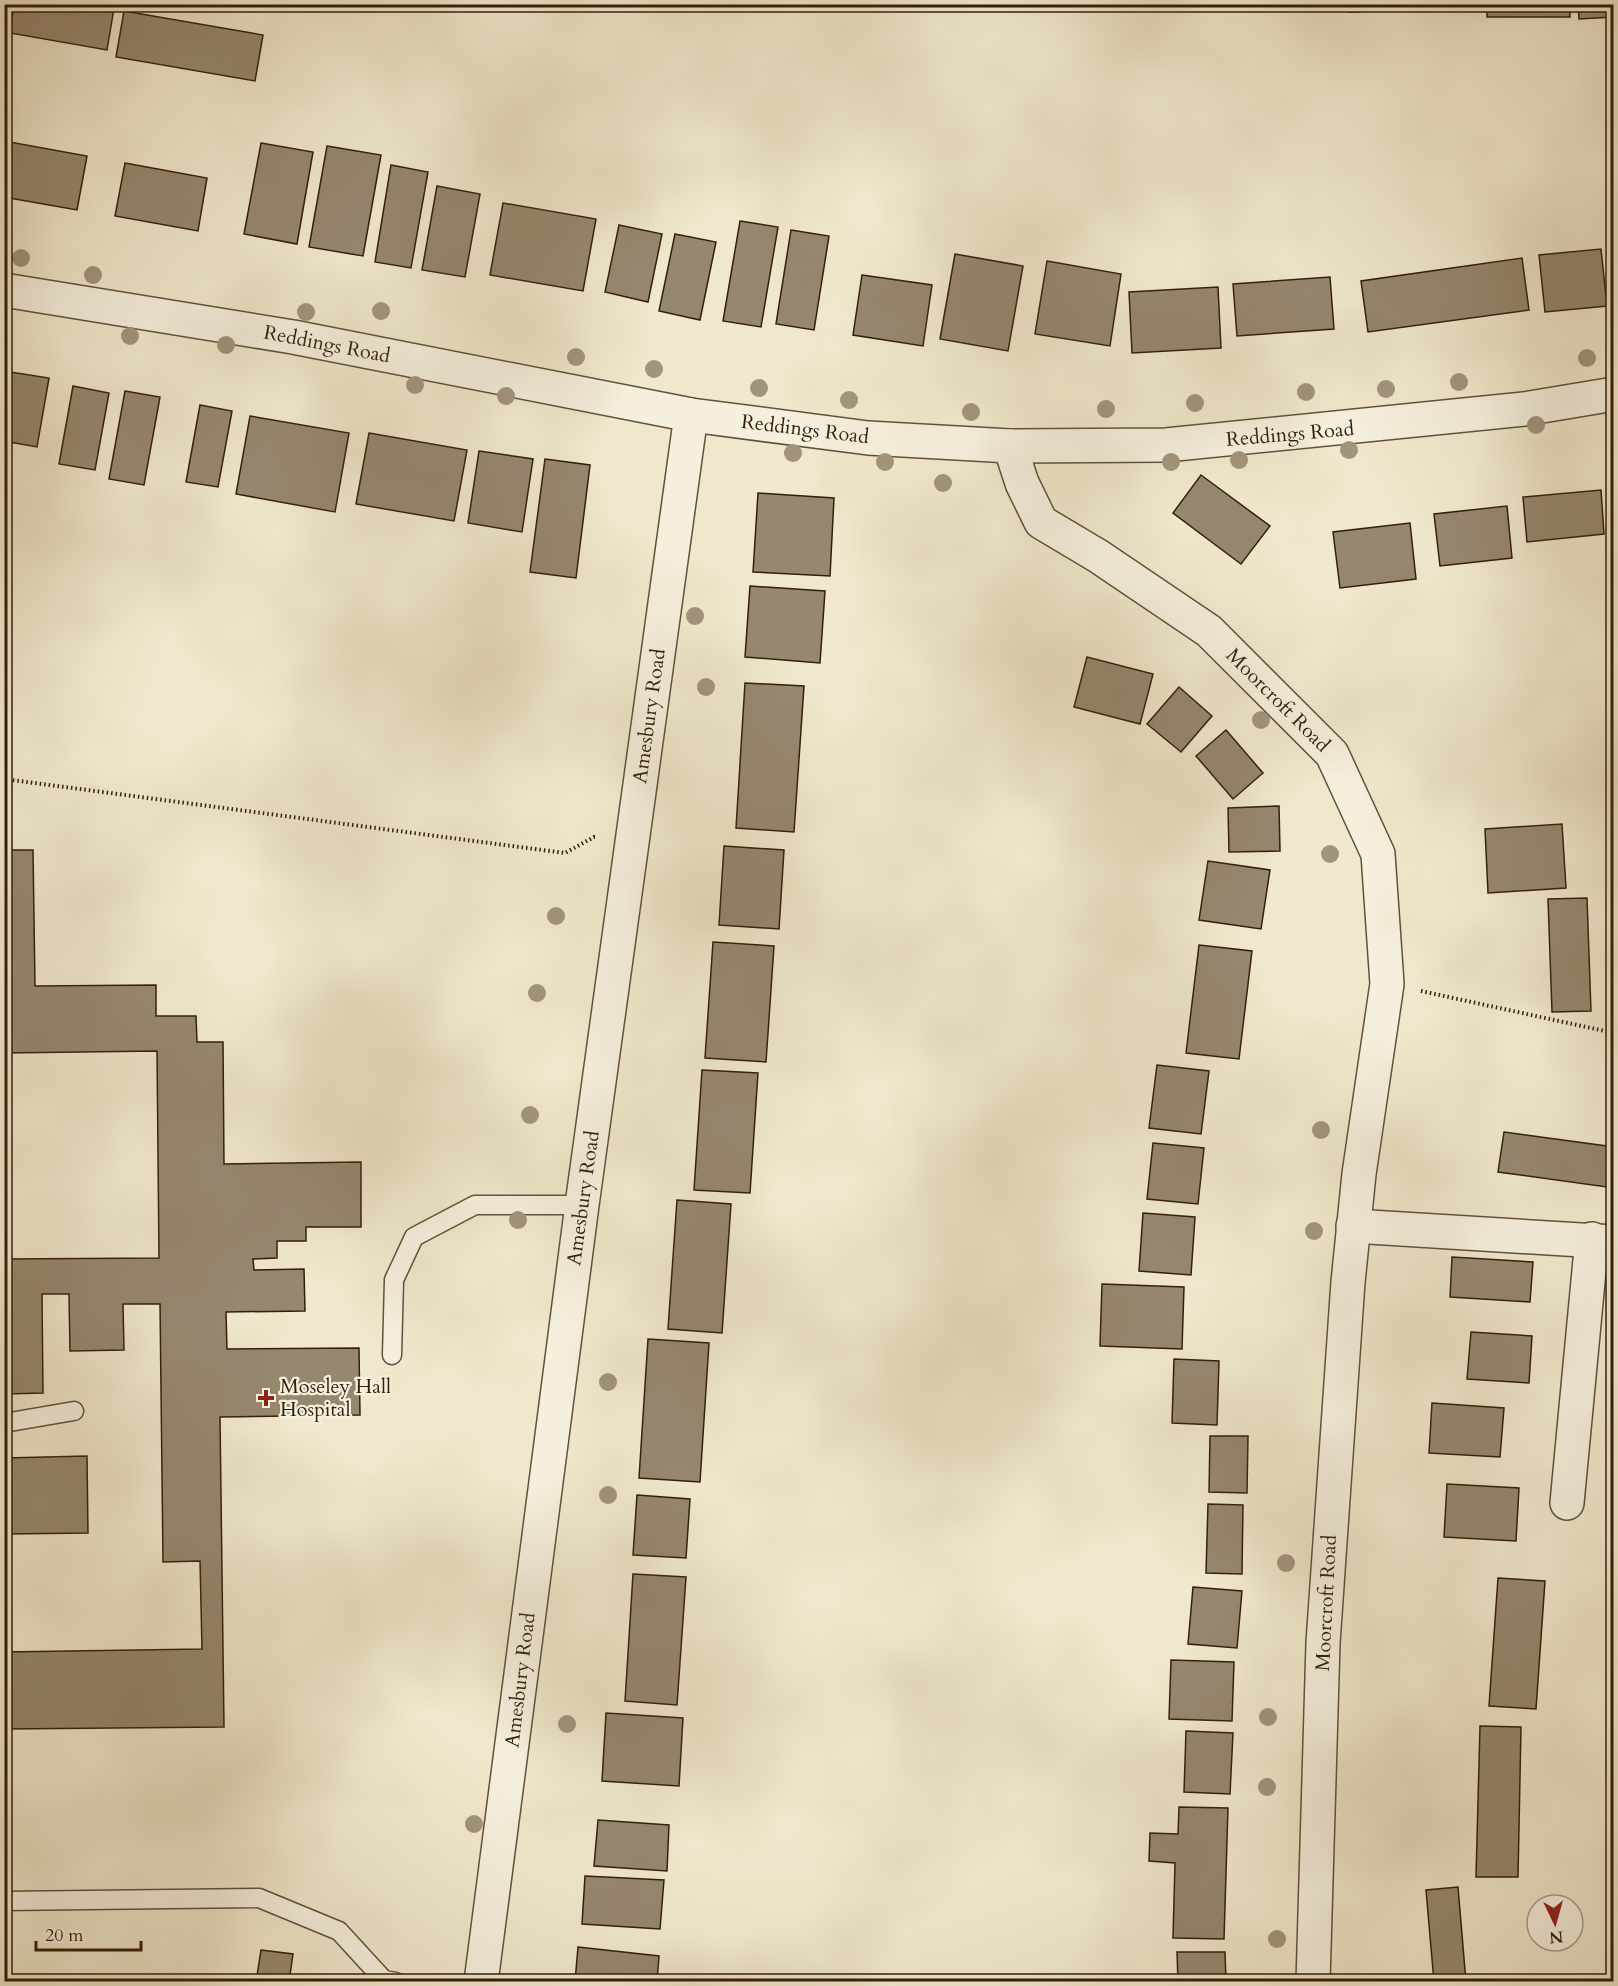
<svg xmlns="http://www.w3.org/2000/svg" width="1618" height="1986" viewBox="0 0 1618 1986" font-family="Cardo,serif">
	<rect width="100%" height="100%" fill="#f0e8cc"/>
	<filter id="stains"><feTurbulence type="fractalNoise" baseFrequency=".00333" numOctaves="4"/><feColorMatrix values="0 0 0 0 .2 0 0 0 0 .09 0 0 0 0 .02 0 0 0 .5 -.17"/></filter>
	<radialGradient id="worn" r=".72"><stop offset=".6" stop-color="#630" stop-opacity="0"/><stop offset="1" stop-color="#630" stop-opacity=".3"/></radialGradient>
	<g fill="#96876f" stroke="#341e0a" stroke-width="1.5">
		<path d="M14,4H96L114,8L107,50L10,33Z"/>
		<path d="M1341,4H1368L1360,12H1349Z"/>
		<rect x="1487" y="4" width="83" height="13"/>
		<path d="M1578,4H1614V17L1579,19Z"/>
		<path d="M124,11L263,35L255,81L116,57Z"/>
		<path d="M4,141L87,156L77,210L4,197Z"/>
		<path d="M261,143L313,152L297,244L244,234Z"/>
		<path d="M327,146L381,155L363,256L309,247Z"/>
		<path d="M125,163L207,178L198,231L115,216Z"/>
		<path d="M391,165L428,172L411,268L375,262Z"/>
		<path d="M437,186L480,194L465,277L422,270Z"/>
		<path d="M503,203L596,219L583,291L490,275Z"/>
		<path d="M740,221L778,227L761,327L723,321Z"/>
		<path d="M619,225L662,234L648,302L605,292Z"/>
		<path d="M791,230L829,236L814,330L776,324Z"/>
		<path d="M675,234L716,242L700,320L659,311Z"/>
		<path d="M1601,249L1607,306L1545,312L1539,255Z"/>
		<path d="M955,254L1023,266L1008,351L940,339Z"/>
		<path d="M1522,258L1529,310L1368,332L1361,281Z"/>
		<path d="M1047,261L1121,274L1110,346L1035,334Z"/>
		<path d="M862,275L932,285L923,346L853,335Z"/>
		<path d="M1330,277L1334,329L1237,336L1233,284Z"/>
		<path d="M1218,287L1221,348L1132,353L1129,292Z"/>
		<path d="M4,371L49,378L37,447L4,441Z"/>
		<path d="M73,386L109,393L95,470L59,464Z"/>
		<path d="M125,391L160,397L144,485L109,479Z"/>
		<path d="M200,405L232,411L218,487L186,482Z"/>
		<path d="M250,416L349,433L335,512L236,494Z"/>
		<path d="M369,433L467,450L454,521L356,504Z"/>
		<path d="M479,451L533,459L522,532L468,523Z"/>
		<path d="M545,459L590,465L576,578L530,572Z"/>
		<path d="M1201,475L1270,526L1241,564L1173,513Z"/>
		<path d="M1601,490L1604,534L1527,542L1523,497Z"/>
		<path d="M758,493L834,498L830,576L753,572Z"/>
		<path d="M1507,506L1512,558L1440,566L1434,514Z"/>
		<path d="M1410,523L1416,579L1340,588L1333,532Z"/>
		<path d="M750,586L825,591L820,663L745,657Z"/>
		<path d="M1087,657L1153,674L1140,724L1074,707Z"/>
		<path d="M745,683L804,686L794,832L736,828Z"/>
		<path d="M1179,687L1212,716L1181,752L1147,724Z"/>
		<path d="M1226,730L1263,773L1233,799L1196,756Z"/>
		<path d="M1279,806L1280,851L1229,852L1228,808Z"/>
		<path d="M1562,824L1566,888L1488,893L1485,829Z"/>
		<path d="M724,846L784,850L779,929L719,925Z"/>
		<path d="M4,850H33L35,986L156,985V1016H196L197,1042H223L224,1164L361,1162V1227H306V1241H277V1258L253,1259L254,1270L304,1269L305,1311L226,1312L227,1349L359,1348L360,1415L220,1417L224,1727L4,1729V1652L202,1649L200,1561L163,1562L160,1304H123L124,1350L70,1351L69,1294H42L43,1393L4,1394V1259L159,1258L157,1051L4,1053Z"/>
		<path d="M1208,861L1270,870L1261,929L1199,920Z"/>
		<path d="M1587,898L1591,1011L1552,1012L1548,899Z"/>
		<path d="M713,942L774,946L766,1062L705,1058Z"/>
		<path d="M1199,945L1252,951L1239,1059L1186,1053Z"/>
		<path d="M1157,1065L1209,1071L1201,1134L1149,1128Z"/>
		<path d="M702,1070L758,1073L750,1193L694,1190Z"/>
		<path d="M1504,1132L1614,1147V1188L1498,1172Z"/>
		<path d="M1153,1143L1204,1148L1198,1204L1147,1199Z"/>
		<path d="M677,1200L731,1204L722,1333L668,1329Z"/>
		<path d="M1143,1213L1195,1217L1191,1275L1139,1271Z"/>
		<path d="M1452,1257L1533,1262L1530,1302L1450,1297Z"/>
		<path d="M1102,1284L1184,1287L1182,1349L1100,1346Z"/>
		<path d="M1471,1332L1532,1336L1529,1383L1467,1379Z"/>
		<path d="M648,1339L709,1343L700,1482L639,1478Z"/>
		<path d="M1174,1359L1219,1361L1217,1425L1172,1423Z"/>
		<path d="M1432,1403L1504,1408L1500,1457L1429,1453Z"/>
		<path d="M1210,1436H1248L1247,1493L1209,1492Z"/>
		<path d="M87,1456L88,1533L4,1534V1458Z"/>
		<path d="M1614,1460V1533H1609Z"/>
		<path d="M1447,1484L1519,1488L1516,1541L1444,1537Z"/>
		<path d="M637,1495L690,1499L686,1558L633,1555Z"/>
		<path d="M1208,1504L1243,1505L1242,1574L1206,1573Z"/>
		<path d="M633,1574L686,1577L677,1705L625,1701Z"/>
		<path d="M1498,1578L1545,1581L1536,1709L1489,1706Z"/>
		<path d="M1193,1587L1242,1591L1237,1648L1188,1644Z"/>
		<path d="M1171,1660L1234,1662L1232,1721L1169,1719Z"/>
		<path d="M606,1713L683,1718L679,1786L602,1781Z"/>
		<path d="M1480,1726L1521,1727L1518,1877H1476Z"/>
		<path d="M1186,1731L1233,1733L1230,1794L1184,1792Z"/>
		<path d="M1179,1807L1228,1808L1224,1939L1173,1938L1175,1863L1149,1861L1150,1833L1178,1834Z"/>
		<path d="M598,1820L669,1825L667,1871L594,1866Z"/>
		<path d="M585,1876L664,1880L660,1929L582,1924Z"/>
		<path d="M1458,1887L1466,1982H1434L1426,1890Z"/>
		<path d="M578,1947L659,1956L657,1982H575Z"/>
		<path d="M261,1950L293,1954L289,1982H256Z"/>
		<path d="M1177,1952H1225L1226,1982H1178Z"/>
	</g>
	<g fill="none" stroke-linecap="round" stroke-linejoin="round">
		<g stroke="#63503a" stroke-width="21">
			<g id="lane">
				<path d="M392,1355L394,1280L414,1237L475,1205H582"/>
				<path d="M4,1423L74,1411"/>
				<path d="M4,1901L259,1898L339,1931L384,1980L396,1982"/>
			</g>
		</g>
		<g stroke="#63503a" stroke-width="36">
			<g id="street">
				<path d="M4,290L293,337L691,415L868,438L1010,446L1166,445L1524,409L1614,394"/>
				<path d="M1010,446L1022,483L1041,522L1098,556L1209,631L1332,754L1378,854L1387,984L1359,1174L1348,1282L1323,1643L1313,1982"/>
				<path d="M1353,1226L1614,1242"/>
				<path d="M1567,1503L1592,1239"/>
				<path d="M481,1982L582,1205L691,415"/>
			</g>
		</g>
		<g stroke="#341e0a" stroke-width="4" stroke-dasharray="1.5 3" stroke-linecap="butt">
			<path d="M4,779L565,853L594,837H598"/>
			<path d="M1421,991L1614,1033"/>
		</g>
		<use href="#lane" stroke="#f5f0de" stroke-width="18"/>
		<use href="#street" stroke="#f5f0de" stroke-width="33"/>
	</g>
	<g fill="#a2947c">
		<circle cx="21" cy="258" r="9"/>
		<circle cx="93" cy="275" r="9"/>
		<circle cx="381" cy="311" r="9"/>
		<circle cx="306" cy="312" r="9"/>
		<circle cx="130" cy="336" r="9"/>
		<circle cx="226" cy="345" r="9"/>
		<circle cx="576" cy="357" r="9"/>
		<circle cx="1587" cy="358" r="9"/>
		<circle cx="654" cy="369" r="9"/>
		<circle cx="1459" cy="382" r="9"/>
		<circle cx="415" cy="385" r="9"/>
		<circle cx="759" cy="388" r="9"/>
		<circle cx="1386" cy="389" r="9"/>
		<circle cx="1306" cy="392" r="9"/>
		<circle cx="506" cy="396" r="9"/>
		<circle cx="849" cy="400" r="9"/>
		<circle cx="1195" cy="403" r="9"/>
		<circle cx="1106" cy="409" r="9"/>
		<circle cx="971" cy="412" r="9"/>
		<circle cx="1536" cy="425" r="9"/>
		<circle cx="1349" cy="450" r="9"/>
		<circle cx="793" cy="453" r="9"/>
		<circle cx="1239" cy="460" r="9"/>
		<circle cx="885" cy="462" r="9"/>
		<circle cx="1171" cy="462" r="9"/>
		<circle cx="943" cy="483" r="9"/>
		<circle cx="695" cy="616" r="9"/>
		<circle cx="706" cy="687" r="9"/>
		<circle cx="1261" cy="720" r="9"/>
		<circle cx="1330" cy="854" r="9"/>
		<circle cx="556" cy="916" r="9"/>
		<circle cx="537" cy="993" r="9"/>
		<circle cx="530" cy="1115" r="9"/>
		<circle cx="1321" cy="1130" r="9"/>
		<circle cx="518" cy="1220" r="9"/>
		<circle cx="1314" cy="1231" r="9"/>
		<circle cx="608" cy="1382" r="9"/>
		<circle cx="608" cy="1495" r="9"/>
		<circle cx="1286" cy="1563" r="9"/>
		<circle cx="1268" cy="1717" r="9"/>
		<circle cx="567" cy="1724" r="9"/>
		<circle cx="1267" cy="1787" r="9"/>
		<circle cx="474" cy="1824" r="9"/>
		<circle cx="1277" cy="1939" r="9"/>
	</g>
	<path fill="#8f2418" stroke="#f5f0de" stroke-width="2" d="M263 1389h6v6h6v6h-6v6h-6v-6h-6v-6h6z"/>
	<g text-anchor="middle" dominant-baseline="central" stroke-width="4.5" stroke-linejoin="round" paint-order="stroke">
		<g font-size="20" fill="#341e0a" stroke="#f5f0de">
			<text transform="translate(327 344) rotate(11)">Reddings Road</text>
			<text transform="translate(805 429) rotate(7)">Reddings Road</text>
			<text transform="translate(1290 434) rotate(-5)">Reddings Road</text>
			<text transform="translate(1278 700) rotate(45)">Moorcroft Road</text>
			<text transform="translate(649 716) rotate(-82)">Amesbury Road</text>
			<text transform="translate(583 1198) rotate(-82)">Amesbury Road</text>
			<text transform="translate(1326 1603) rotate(-87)">Moorcroft Road</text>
			<text transform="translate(520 1680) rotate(-83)">Amesbury Road</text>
		</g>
		<g font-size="20" fill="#341e0a" stroke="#f5f0de" text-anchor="start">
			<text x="280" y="1386">Moseley Hall<tspan x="280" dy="23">Hospital</tspan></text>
		</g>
	</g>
	<rect width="1618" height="1986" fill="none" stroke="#f0e8cc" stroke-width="24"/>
	<rect x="6" y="6" width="1606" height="1974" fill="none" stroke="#341e0a" stroke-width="3"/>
	<rect x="12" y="12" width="1594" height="1962" fill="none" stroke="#341e0a" stroke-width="1.5"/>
	<g transform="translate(1555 1923) rotate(175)"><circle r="28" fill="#f5f0de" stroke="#a89c89" stroke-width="1.5"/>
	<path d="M0-4.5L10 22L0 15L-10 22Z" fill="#8f2418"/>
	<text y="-9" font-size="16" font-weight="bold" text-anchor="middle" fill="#341e0a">N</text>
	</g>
	<path d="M36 1941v9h105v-9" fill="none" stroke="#341e0a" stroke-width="3"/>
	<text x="45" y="1941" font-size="18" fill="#341e0a" stroke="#f5f0de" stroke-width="4.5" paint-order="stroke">20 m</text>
	<rect width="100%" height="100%" filter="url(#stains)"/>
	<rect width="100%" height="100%" fill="url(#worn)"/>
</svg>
